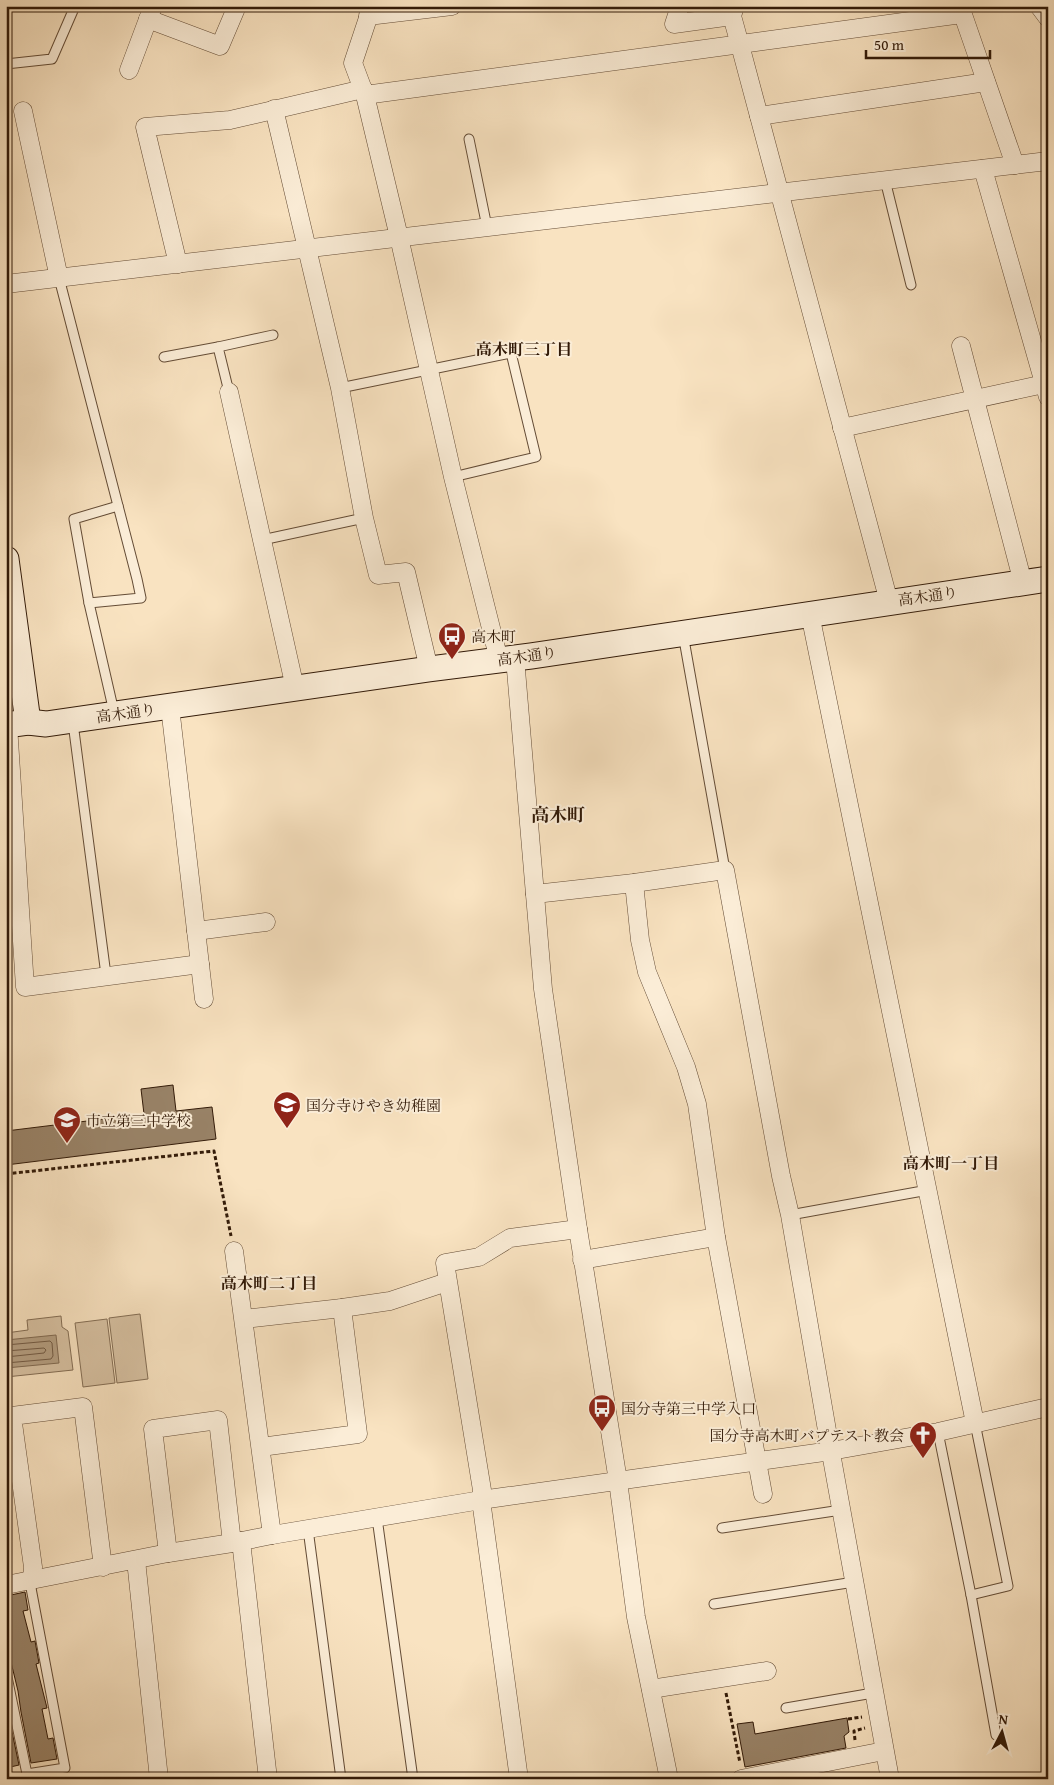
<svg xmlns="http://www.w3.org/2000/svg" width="1054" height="1785" viewBox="0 0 1054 1785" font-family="'Gentium Book Plus','Noto Serif JP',serif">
	<rect width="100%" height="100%" fill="#f9e3c1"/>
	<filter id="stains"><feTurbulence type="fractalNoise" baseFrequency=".004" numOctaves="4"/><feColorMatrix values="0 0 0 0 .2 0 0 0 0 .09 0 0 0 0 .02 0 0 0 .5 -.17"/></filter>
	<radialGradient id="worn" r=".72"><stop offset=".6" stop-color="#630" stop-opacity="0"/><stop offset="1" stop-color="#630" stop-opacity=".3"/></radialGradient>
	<g fill="#d7c1a2" stroke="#846e55">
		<path d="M140,1314L148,1379L117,1383L109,1318Z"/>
		<path d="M61,1316L62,1327L68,1331L73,1370L6,1377V1333L28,1330L27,1320Z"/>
		<path d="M107,1319L115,1383L83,1387L75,1323Z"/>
	</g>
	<path fill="#b59f82" stroke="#816a51" d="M56,1335L59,1363L6,1368V1340Z"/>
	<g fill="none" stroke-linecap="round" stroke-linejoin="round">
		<g stroke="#745c45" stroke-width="1">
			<path d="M6,1345L50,1341L52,1343L53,1356L51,1359L6,1363"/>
			<path d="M6,1351L44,1348L46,1350L44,1353L6,1357"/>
		</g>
	</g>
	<g fill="#998368" stroke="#321a08">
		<path d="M173,1085L176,1111L212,1107L216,1139L6,1165V1131L144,1114L141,1089Z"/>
		<path d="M25,1592L28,1610L23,1611L31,1642L35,1641L39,1663L36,1664L47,1708L42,1709L48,1739L53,1738L57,1759L31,1763L21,1712L18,1691L10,1658H6V1596Z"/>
		<path d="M8,1713L19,1765L6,1768V1714Z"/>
		<path d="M847,1718L849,1732L844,1736L846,1748L745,1767L737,1724L753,1722L755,1734Z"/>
	</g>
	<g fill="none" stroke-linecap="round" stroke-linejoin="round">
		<g stroke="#644c36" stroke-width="11">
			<g id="lane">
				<path d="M6,64L52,59L75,6"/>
				<path d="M469,139L487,227"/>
				<path d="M885,180L911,285"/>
				<path d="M59,278L137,579L141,598L89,603"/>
				<path d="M164,357L218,347"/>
				<path d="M340,388L511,353L536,457L453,477"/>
				<path d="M229,392L218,347L273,335"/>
				<path d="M262,540L364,518"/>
				<path d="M683,634L725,870"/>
				<path d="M114,712L89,603L74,519L118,506"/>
				<path d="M73,723L106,975"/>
				<path d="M790,1215L928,1190"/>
				<path d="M938,1432L971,1595L996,1735"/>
				<path d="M377,1518L413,1779"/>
				<path d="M722,1528L841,1510"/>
				<path d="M308,1529L341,1779"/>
				<path d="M971,1595L1008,1586L975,1423"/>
				<path d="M714,1604L854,1582"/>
				<path d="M6,1672L27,1774L65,1768L31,1588L32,1580"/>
				<path d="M786,1708L873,1693"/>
			</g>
		</g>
		<g stroke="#644c36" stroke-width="19">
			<g id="street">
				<path d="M372,6L353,63L365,95L399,237L453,477L499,660"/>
				<path d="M680,6L674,24L732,16"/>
				<path d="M735,6L732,16L740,45L889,602"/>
				<path d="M960,6L1015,165"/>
				<path d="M1039,6L1048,18"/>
				<path d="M368,16L452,6"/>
				<path d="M148,19L220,46L237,6"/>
				<path d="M129,70L153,6"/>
				<path d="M365,95L962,14"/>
				<path d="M274,109L340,388L364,518L378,575L406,572L429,669"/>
				<path d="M23,111L59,278"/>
				<path d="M759,116L986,82"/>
				<path d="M983,169L1048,397"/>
				<path d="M178,264L145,127L230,120L363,89"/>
				<path d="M6,284L1048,161"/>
				<path d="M961,346L1023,583"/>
				<path d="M229,392L295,688"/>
				<path d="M842,428L1044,384"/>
				<path d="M810,614L975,1423"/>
				<path d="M515,658L543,989L578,1229L618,1481L636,1617L669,1779"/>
				<path d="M170,707L204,999"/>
				<path d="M8,725L25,987L200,964"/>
				<path d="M634,883L640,940L647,972L686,1067L697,1104L716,1237L763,1494"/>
				<path d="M535,894L634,883L725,870L781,1176L790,1215L829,1442L890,1779"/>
				<path d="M196,931L266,922"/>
				<path d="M234,1251L272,1535"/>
				<path d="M582,1260L716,1237"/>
				<path d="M244,1319L342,1308L390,1301L447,1282"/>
				<path d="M261,1447L358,1434L342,1308"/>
				<path d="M241,1541L268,1779"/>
				<path d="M168,1553L153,1429L218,1420L232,1543"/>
				<path d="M136,1560L159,1779"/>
				<path d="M32,1580L33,1567L12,1416L83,1407L103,1567"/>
				<path d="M6,1585L168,1553L232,1543L272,1535L481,1500L831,1451L938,1432L1048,1407"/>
				<path d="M651,1689L767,1671"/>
				<path d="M519,1779L481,1500L482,1490L445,1263L479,1257L510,1238L578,1229"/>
				<path d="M741,1779L884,1751"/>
			</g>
		</g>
		<g stroke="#321a08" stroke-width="27">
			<g id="secondary">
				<path d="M6,559L28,722"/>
				<path d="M6,725L28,722L46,724L115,714L429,669L531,656L1048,579"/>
			</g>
		</g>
		<g stroke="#321a08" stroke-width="3" stroke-dasharray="4 2.5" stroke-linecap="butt">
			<path d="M6,1174L214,1151L231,1236"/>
			<path d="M726,1693L740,1763"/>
			<path d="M848,1719L862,1717"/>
			<path d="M855,1740L854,1731L865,1728"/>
		</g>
		<use href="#lane" stroke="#fbedd7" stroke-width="9"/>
		<use href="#street" stroke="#fbedd7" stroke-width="18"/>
		<use href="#secondary" stroke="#fbedd7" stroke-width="25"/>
	</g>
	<defs>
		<g id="bus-pin" transform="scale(1.4375)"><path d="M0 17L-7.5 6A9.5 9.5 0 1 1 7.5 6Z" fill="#8f2418" stroke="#fbedd7"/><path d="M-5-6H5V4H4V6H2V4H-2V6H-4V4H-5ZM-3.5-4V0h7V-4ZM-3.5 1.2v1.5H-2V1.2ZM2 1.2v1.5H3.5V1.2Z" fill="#fff"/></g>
		<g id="school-pin" transform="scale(1.4375)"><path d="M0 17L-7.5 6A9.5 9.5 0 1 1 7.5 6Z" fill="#8f2418" stroke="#fbedd7"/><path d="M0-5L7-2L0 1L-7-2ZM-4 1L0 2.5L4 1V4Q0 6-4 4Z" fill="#fff"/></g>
		<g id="church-pin" transform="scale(1.4375)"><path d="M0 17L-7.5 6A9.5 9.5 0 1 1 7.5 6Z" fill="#8f2418" stroke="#fbedd7"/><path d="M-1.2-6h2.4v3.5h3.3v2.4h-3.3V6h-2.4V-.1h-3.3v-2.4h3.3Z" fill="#fff"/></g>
	</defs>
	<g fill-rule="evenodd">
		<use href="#bus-pin" x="452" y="636"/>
		<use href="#school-pin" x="287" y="1105"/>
		<use href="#school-pin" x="67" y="1120"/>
		<use href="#bus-pin" x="602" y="1408"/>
		<use href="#church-pin" x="923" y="1435"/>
	</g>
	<g text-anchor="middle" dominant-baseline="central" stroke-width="4" stroke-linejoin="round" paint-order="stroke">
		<g font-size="15" fill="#321a08" stroke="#fbedd7">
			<text transform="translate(928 596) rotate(-8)">高木通り</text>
			<text transform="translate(527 656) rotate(-8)">高木通り</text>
			<text transform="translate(126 713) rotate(-8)">高木通り</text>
		</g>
		<g font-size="15" fill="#321a08" stroke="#fbedd7" text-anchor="start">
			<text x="471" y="636">高木町</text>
			<text x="306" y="1105">国分寺けやき幼稚園</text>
			<text x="86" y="1120">市立第三中学校</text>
			<text x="621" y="1408">国分寺第三中学入口</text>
			<text x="904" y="1435" text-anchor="end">国分寺高木町バプテスト教会</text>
		</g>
		<g font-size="16" font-weight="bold" fill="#321a08" stroke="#fbedd7">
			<text x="524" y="349">高木町三丁目</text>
			<text x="951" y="1163">高木町一丁目</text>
			<text x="269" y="1283">高木町二丁目</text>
		</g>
		<g font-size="18" font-weight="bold" fill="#321a08" stroke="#fbedd7">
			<text x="558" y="814">高木町</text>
		</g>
	</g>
	<rect width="1054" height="1785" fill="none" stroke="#f9e3c1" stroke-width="25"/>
	<rect x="8" y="8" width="1039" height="1770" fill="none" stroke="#321a08" stroke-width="2.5"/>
	<rect x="12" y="12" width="1029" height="1760" fill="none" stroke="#321a08"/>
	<g transform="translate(1002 1732) rotate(6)" stroke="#fbedd7" stroke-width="4" paint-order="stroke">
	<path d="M0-4L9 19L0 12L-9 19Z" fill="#321a08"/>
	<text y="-8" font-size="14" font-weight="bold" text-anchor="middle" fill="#321a08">N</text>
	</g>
	<path d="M866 50v8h124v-8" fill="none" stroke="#321a08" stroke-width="2.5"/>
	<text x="874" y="50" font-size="15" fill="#321a08" stroke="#fbedd7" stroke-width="4" paint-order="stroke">50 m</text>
	<rect width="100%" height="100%" filter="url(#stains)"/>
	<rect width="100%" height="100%" fill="url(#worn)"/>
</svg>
